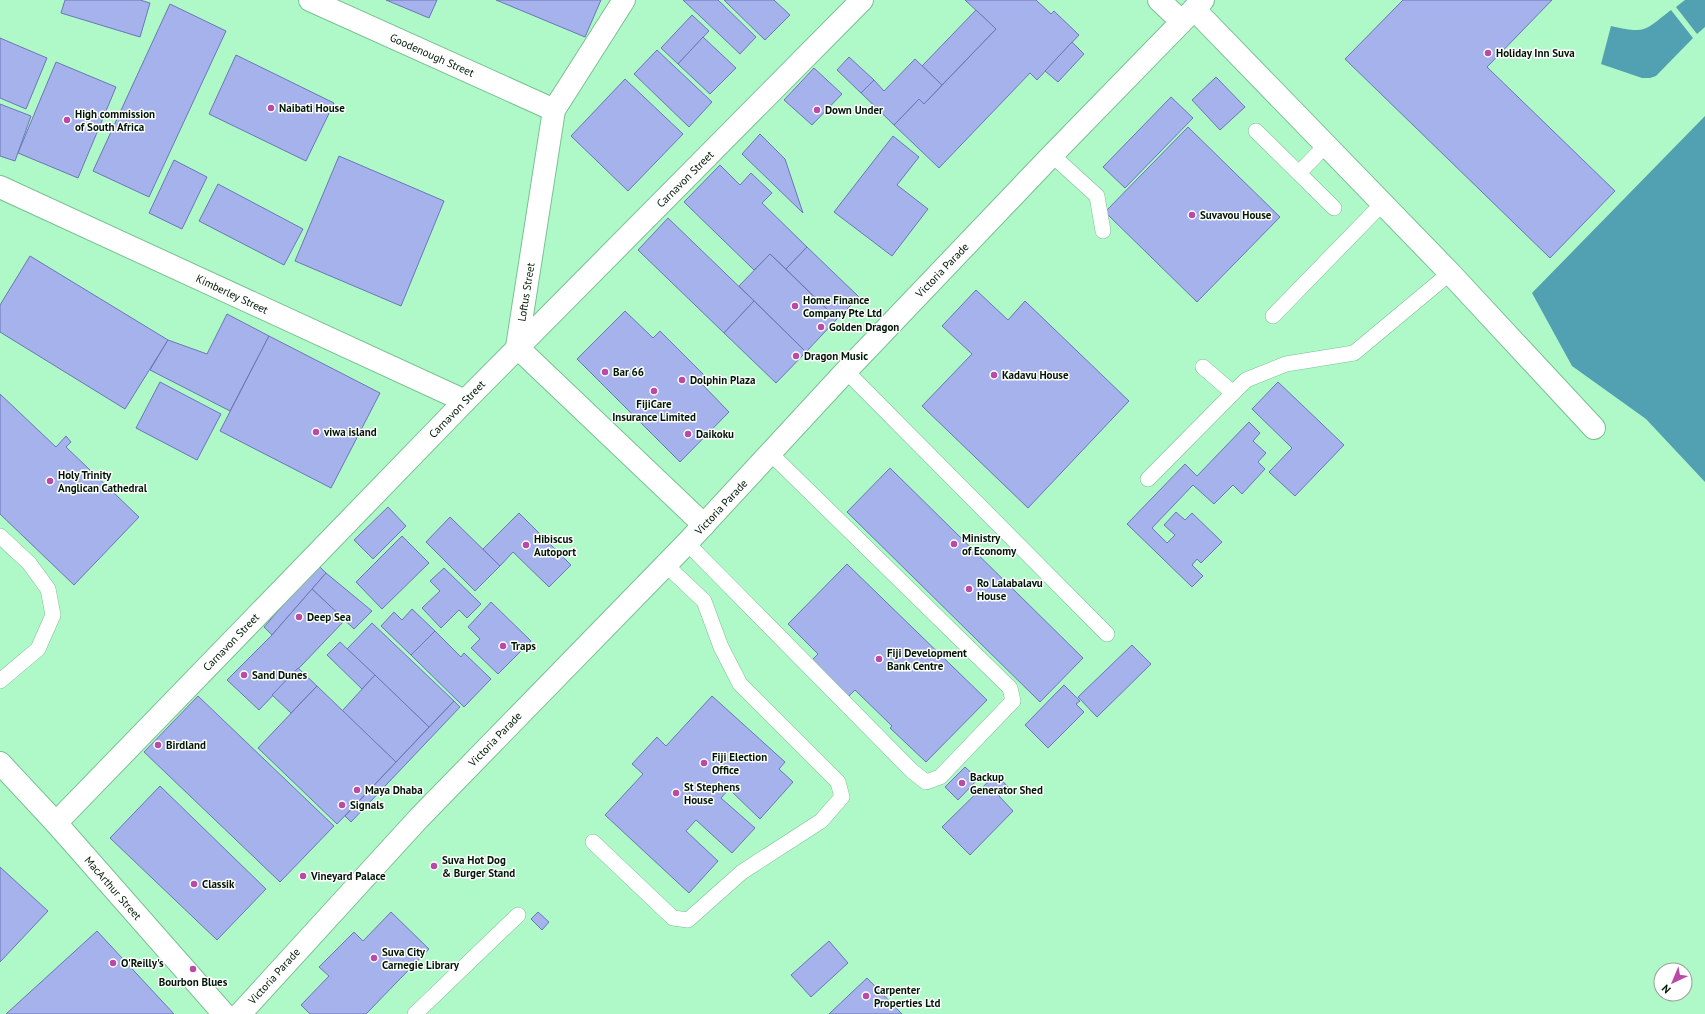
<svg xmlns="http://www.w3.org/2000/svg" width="1705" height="1014" viewBox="0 0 1705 1014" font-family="'PT Sans',sans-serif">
	<rect width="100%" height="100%" fill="#aff8c7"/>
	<g fill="#51a1b3">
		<path d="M1685,0H1705V27L1697,34L1676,7Z"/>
		<path d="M1671,10L1693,38L1656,76L1650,78H1642L1601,64L1611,26C1646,34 1644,31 1671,10Z"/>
		<path d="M1705,116V482L1646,419L1572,366L1532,293Z"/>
	</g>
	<g fill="#a5b2eb" stroke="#6b77b7">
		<path d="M65,0H140L150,3L140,37L61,13Z"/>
		<path d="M386,0H437L429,18Z"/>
		<path d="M496,0H601L585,37Z"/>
		<path d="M683,0H718L756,37L740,54Z"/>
		<path d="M724,0H774L790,15L765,40Z"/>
		<path d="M965,0H1036L1051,14L1054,11L1079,35L1037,80L1030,73L939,168L894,125L919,99L924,104L996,29Z"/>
		<path d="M1403,0H1552L1487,67L1615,191L1550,258L1345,59Z"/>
		<path d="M170,4L226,31L149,197L93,171Z"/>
		<path d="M976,10L996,29L942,85L922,66Z"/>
		<path d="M692,15L709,31L678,64L661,48Z"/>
		<path d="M703,37L736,68L710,94L678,64Z"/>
		<path d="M0,38L47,58L26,109L0,98Z"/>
		<path d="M1072,42L1084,54L1058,82L1045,71Z"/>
		<path d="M657,50L712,102L689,127L634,74Z"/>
		<path d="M236,55L334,103L306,161L209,114Z"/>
		<path d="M849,57L874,80L861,93L837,70Z"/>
		<path d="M915,59L942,85L924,104L919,99L894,125L861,93L874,80L884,91Z"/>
		<path d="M56,62L116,87L78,178L18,153Z"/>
		<path d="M814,68L842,94L812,125L784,100Z"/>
		<path d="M1216,77L1245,107L1220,130L1192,100Z"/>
		<path d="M625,79L683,134L628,191L571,136Z"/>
		<path d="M1171,97L1193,118L1125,188L1103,167Z"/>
		<path d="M0,104L31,116L15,161L0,156Z"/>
		<path d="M1188,127L1280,217L1197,302L1105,212Z"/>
		<path d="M760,134L785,159L803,213L742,154Z"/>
		<path d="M893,136L919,157L897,185L928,209L892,256L834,212Z"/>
		<path d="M339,156L444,201L401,306L295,261Z"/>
		<path d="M174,160L207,177L182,229L149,213Z"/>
		<path d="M720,165L740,185L751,173L772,193L762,203L807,247L786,269L770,254L754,270L684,202Z"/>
		<path d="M218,184L303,229L284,265L199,221Z"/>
		<path d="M668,218L754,301L724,333L638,250Z"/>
		<path d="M807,247L859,297L837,319L786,269Z"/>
		<path d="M770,254L837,319L806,352L739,286Z"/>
		<path d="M30,256L168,340L125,409L0,332V305Z"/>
		<path d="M976,290L1008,320L1025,301L1129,401L1028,508L922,406L972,354L942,326Z"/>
		<path d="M754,301L806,352L776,383L724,333Z"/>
		<path d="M625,311L653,338L660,331L706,377L700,382L729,412L680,462L577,359Z"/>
		<path d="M227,314L269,336L230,411L150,370L168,340L207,354Z"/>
		<path d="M269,336L380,393L331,488L220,431Z"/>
		<path d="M160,382L221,414L197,460L136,428Z"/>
		<path d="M1278,382L1344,445L1295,496L1269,472L1292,448L1252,409Z"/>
		<path d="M0,394L56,447L66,436L71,442L66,447L139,517L74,585L0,514Z"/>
		<path d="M1249,422L1260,433L1253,441L1266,453L1258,462L1265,469L1242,494L1233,485L1214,504L1193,485L1152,528L1167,543L1175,535L1164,525L1176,512L1185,520L1192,513L1222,542L1201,563L1197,559L1192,565L1203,576L1192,587L1127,524L1185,464L1197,476Z"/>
		<path d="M890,468L1083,658L1040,702L847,512Z"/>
		<path d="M388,507L406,526L373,559L354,540Z"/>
		<path d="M519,513L571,565L549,587L513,552L500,566L483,549Z"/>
		<path d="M450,517L500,566L475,591L426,542Z"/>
		<path d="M402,536L429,563L382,609L356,582Z"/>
		<path d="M847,564L987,700L926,762L890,728L892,726L855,690L846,699L809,663L818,654L788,624Z"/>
		<path d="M318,565L326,573L272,635L264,627Z"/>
		<path d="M444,568L481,604L467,618L459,610L441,628L422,608L440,591L430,581Z"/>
		<path d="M326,573L372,611L354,629L312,589Z"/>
		<path d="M312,589L345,620L259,710L227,680L272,635Z"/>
		<path d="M491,602L531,641L498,674L471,648L480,639L468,627Z"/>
		<path d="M412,609L435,631L411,655L381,626L394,612L402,620Z"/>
		<path d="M372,623L454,701L429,727L347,649Z"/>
		<path d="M435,631L461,657L464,653L491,679L464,707L411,655Z"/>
		<path d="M340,642L375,675L362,689L327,655Z"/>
		<path d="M1132,645L1151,664L1097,717L1078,697Z"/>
		<path d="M298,668L317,686L291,713L272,695Z"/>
		<path d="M375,675L429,727L396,762L342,711Z"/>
		<path d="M1064,685L1080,701L1076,704L1084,712L1048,748L1025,725Z"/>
		<path d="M317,686L396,762L337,824L258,748Z"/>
		<path d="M198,696L334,826L280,882L144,752Z"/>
		<path d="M712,696L785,762L779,769L793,782L760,819L729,789L721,798L755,828L732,853L696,820L686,831L718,861L689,893L605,815L643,774L632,764L657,737L666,746Z"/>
		<path d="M454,701L460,707L351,822L345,816Z"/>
		<path d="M965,767L978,779L958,800L945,787Z"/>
		<path d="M996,774L1008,787L999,796L1013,811L970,855L942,827Z"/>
		<path d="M160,786L266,889L217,940L110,838Z"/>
		<path d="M0,867L48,911L0,962Z"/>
		<path d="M391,912L429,949L366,1014H310L301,1005L329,976L319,967L354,932L363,941Z"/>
		<path d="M538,912L549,922L542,930L531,919Z"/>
		<path d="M97,931L174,1014H6Z"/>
		<path d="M829,941L848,963L811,997L791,975Z"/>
		<path d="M867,978L902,1014H829Z"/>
	</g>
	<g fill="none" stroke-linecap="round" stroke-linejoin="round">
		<g stroke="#79c192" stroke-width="16">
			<g id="service">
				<path d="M1256,131L1334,208"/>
				<path d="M1052,155L1097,196L1103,231"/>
				<path d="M1299,173L1326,145"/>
				<path d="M1273,316L1382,204"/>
				<path d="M1203,367L1233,393"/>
				<path d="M846,371L1107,634"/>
				<path d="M1148,479L1246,380L1286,364L1354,353L1450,273"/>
				<path d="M0,536L29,563L48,589L53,615L38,649L0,681"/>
				<path d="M687,543L912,771L926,782L940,777L1013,701L1010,688L770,453"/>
				<path d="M593,842L673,918L688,920L742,872L821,821L842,797L838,782L740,684L721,647L704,601L666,565"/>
				<path d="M415,1014L518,915"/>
			</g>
		</g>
		<g stroke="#79c192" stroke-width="24">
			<g id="minor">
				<path d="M310,0L554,110"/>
				<path d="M1159,0L1181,21"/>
				<path d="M1194,9L1450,273L1594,428"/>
				<path d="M0,187L465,401"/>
				<path d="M56,823L465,401L862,0"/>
			</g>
		</g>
		<g stroke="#79c192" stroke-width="24">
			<path id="tertiary" d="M624,0L554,110L517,347L704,525"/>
		</g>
		<g stroke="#79c192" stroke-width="24">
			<path id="primary" d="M0,763L56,823L224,1014"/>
		</g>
		<g stroke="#79c192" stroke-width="24">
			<path id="trunk" d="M240,1014L419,818L687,543L846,371L1052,155L1203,0"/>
		</g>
		<use href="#service" stroke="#fff" stroke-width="15"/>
		<use href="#minor" stroke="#fff" stroke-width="22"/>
		<use href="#tertiary" stroke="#fff" stroke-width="22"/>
		<use href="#primary" stroke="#fff" stroke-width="22"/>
		<use href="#trunk" stroke="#fff" stroke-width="22"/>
	</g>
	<g fill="#b94aa7" stroke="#fff" stroke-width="1.5">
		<circle cx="1488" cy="53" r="4"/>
		<circle cx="271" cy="108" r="4"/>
		<circle cx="817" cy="110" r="4"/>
		<circle cx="67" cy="120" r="4"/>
		<circle cx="1192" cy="215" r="4"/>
		<circle cx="795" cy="306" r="4"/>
		<circle cx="821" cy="327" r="4"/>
		<circle cx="796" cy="356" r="4"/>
		<circle cx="605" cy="372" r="4"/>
		<circle cx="994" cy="375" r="4"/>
		<circle cx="682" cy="380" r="4"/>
		<circle cx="654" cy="391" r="4"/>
		<circle cx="316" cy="432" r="4"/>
		<circle cx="688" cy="434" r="4"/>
		<circle cx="50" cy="481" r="4"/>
		<circle cx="954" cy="544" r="4"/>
		<circle cx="526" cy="545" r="4"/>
		<circle cx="969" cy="589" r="4"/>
		<circle cx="299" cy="617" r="4"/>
		<circle cx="503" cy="646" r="4"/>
		<circle cx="879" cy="659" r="4"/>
		<circle cx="244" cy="675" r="4"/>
		<circle cx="158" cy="745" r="4"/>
		<circle cx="704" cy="763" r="4"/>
		<circle cx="962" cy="783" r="4"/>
		<circle cx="357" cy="790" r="4"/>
		<circle cx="676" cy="793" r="4"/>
		<circle cx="342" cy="805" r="4"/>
		<circle cx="434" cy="866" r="4"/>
		<circle cx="303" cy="876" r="4"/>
		<circle cx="194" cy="884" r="4"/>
		<circle cx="374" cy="958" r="4"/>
		<circle cx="113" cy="963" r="4"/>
		<circle cx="193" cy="969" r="4"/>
		<circle cx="866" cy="996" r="4"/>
	</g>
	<g text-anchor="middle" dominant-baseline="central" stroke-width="3" stroke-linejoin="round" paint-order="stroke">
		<g font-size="11" font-weight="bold" fill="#001706" stroke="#fff" text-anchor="start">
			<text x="1496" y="53">Holiday Inn Suva</text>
			<text x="279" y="108">Naibati House</text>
			<text x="825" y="110">Down Under</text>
			<text x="75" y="114">High commission<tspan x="75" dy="13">of South Africa</tspan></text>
			<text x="1200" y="215">Suvavou House</text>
			<text x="803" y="300">Home Finance<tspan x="803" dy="13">Company Pte Ltd</tspan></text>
			<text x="829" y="327">Golden Dragon</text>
			<text x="804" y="356">Dragon Music</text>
			<text x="613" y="372">Bar 66</text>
			<text x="1002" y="375">Kadavu House</text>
			<text x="690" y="380">Dolphin Plaza</text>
			<text x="654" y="404" text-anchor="middle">FijiCare<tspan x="654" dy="13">Insurance Limited</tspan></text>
			<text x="324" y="432">viwa island</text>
			<text x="696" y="434">Daikoku</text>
			<text x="58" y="475">Holy Trinity<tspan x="58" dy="13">Anglican Cathedral</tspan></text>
			<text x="962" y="538">Ministry<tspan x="962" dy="13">of Economy</tspan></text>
			<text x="534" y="539">Hibiscus<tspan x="534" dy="13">Autoport</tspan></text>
			<text x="977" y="583">Ro Lalabalavu<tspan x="977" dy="13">House</tspan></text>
			<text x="307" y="617">Deep Sea</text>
			<text x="511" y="646">Traps</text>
			<text x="887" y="653">Fiji Development<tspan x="887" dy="13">Bank Centre</tspan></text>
			<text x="252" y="675">Sand Dunes</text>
			<text x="166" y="745">Birdland</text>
			<text x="712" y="757">Fiji Election<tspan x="712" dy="13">Office</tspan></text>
			<text x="970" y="777">Backup<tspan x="970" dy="13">Generator Shed</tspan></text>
			<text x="684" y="787">St Stephens<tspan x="684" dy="13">House</tspan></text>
			<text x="365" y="790">Maya Dhaba</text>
			<text x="350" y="805">Signals</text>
			<text x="442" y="860">Suva Hot Dog<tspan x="442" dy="13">&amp; Burger Stand</tspan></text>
			<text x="311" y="876">Vineyard Palace</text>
			<text x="202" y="884">Classik</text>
			<text x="382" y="952">Suva City<tspan x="382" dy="13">Carnegie Library</tspan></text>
			<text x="121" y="963">O'Reilly's</text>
			<text x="193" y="982" text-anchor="middle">Bourbon Blues</text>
			<text x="874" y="990">Carpenter<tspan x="874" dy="13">Properties Ltd</tspan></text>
		</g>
		<g font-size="11" fill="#001706" stroke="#fff">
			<text transform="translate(432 55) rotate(24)">Goodenough Street</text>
			<text transform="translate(685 179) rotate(-45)">Carnavon Street</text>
			<text transform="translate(942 270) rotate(-46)">Victoria Parade</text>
			<text transform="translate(526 292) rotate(-81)">Loftus Street</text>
			<text transform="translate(232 294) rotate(25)">Kimberley Street</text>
			<text transform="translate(457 409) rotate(-46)">Carnavon Street</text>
			<text transform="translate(721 507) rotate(-47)">Victoria Parade</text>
			<text transform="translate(231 642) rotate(-46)">Carnavon Street</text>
			<text transform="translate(495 739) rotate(-46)">Victoria Parade</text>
			<text transform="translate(113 888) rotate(49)">MacArthur Street</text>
			<text transform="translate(274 976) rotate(-48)">Victoria Parade</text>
		</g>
	</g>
	<g transform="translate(1673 982) rotate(224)"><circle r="19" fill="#ffffff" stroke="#99a29b"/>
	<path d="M0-3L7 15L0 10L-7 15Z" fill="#b94aa7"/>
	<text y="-6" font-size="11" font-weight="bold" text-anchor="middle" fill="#001706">N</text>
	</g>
</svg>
